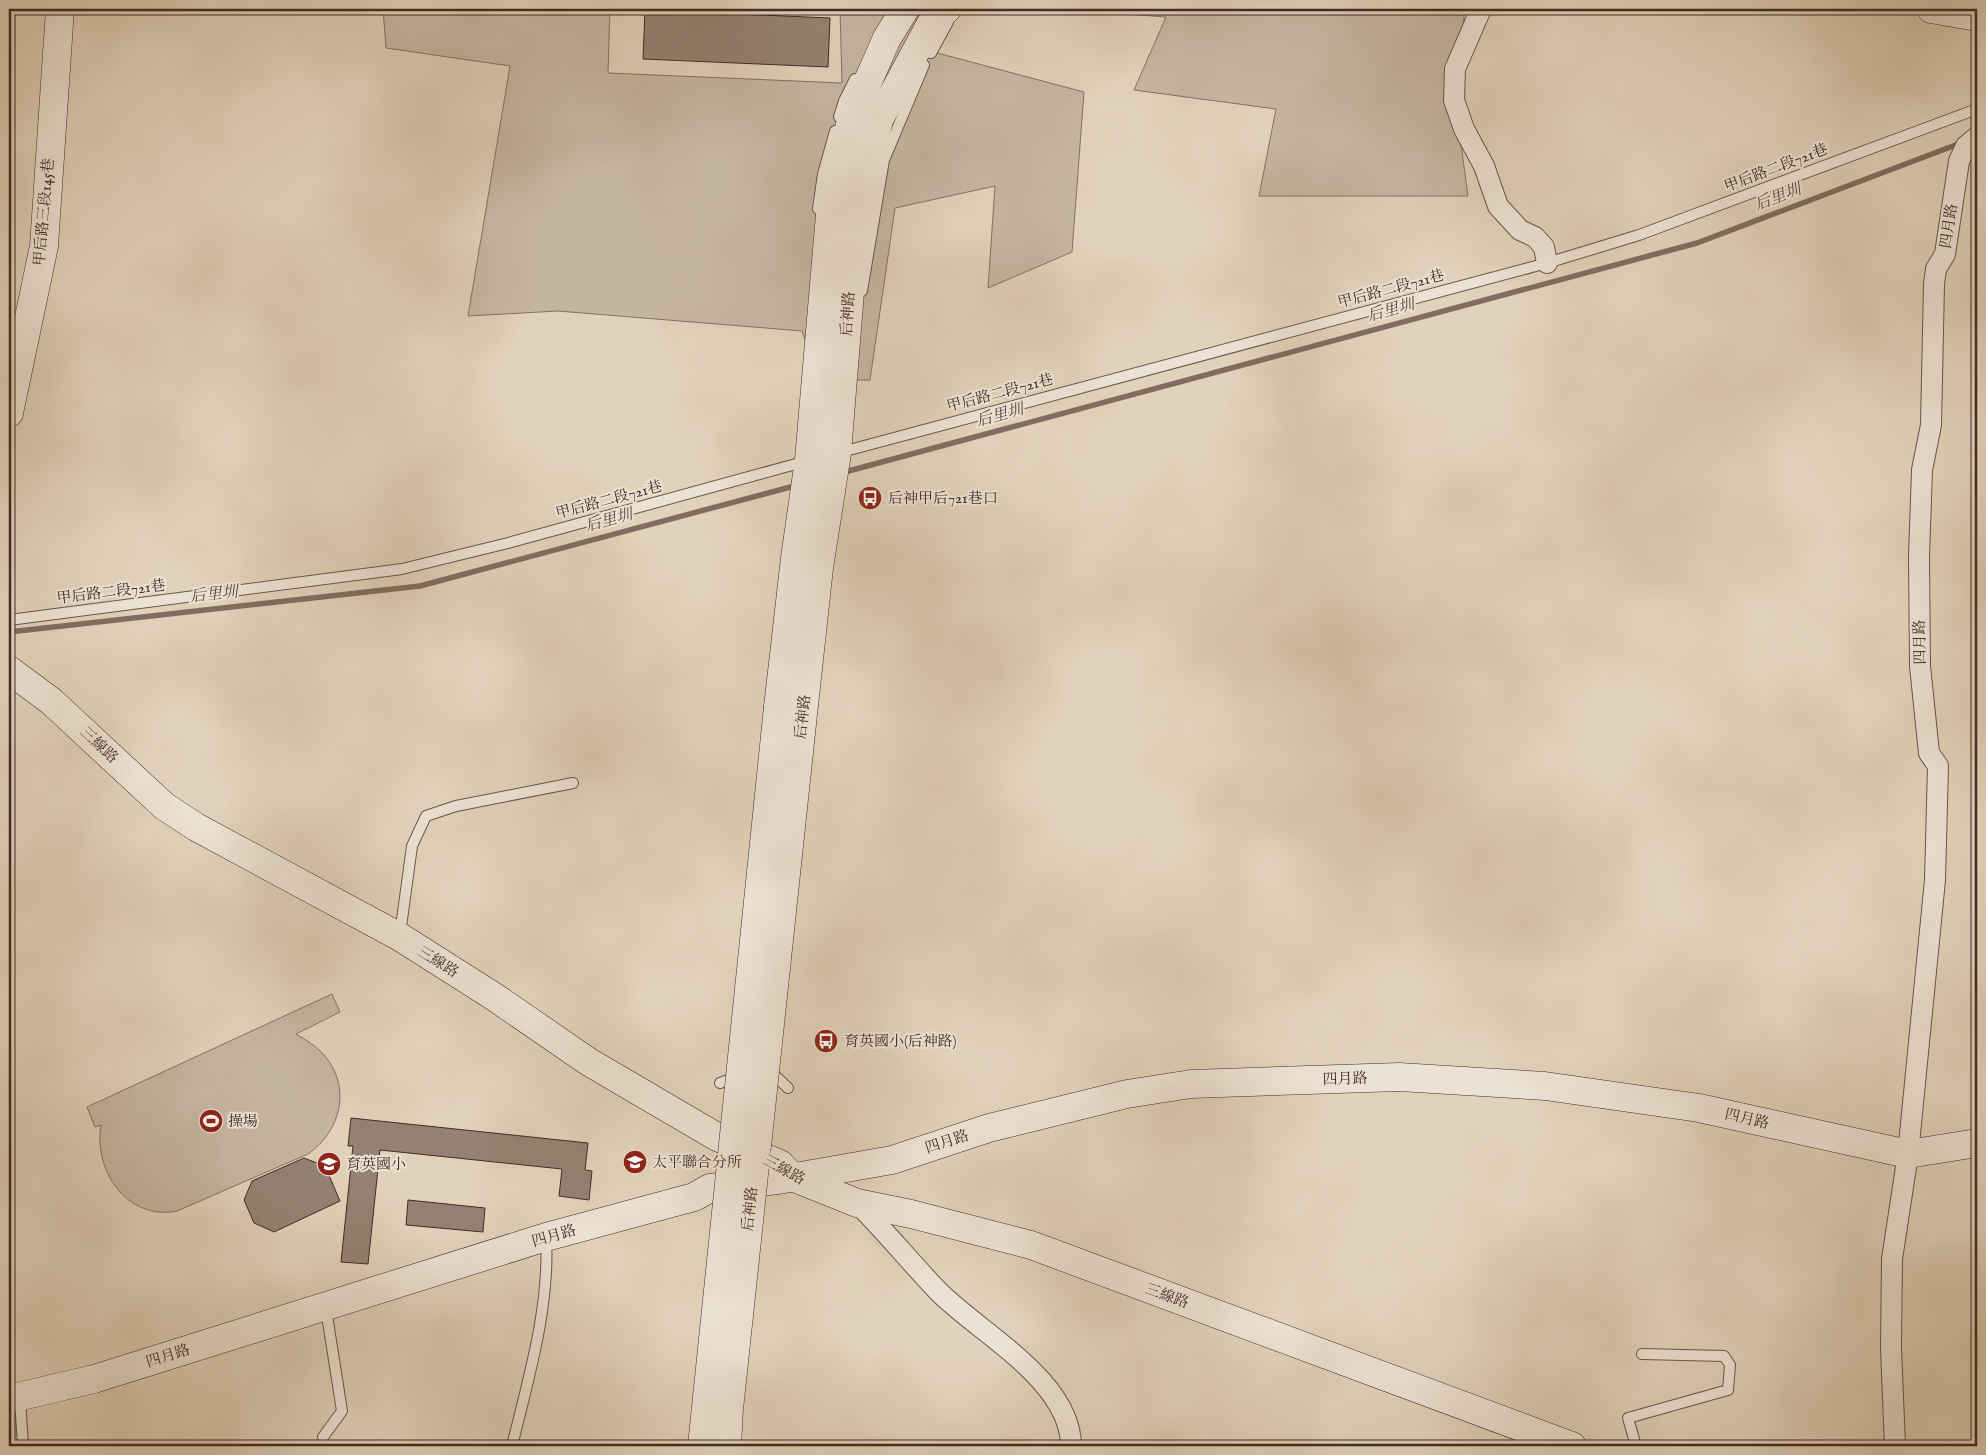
<svg xmlns="http://www.w3.org/2000/svg" width="1986" height="1455" viewBox="0 0 1986 1455" font-family="'IM FELL English','Noto Serif TC',serif">
	<rect width="100%" height="100%" fill="#e1d2bb"/>
	<filter id="stains"><feTurbulence type="fractalNoise" baseFrequency=".004" numOctaves="4"/><feColorMatrix values="0 0 0 0 .2 0 0 0 0 .09 0 0 0 0 .02 0 0 0 .5 -.17"/></filter>
	<radialGradient id="worn" r=".72"><stop offset=".6" stop-color="#630" stop-opacity="0"/><stop offset="1" stop-color="#630" stop-opacity=".3"/></radialGradient>
	<g fill="#c5b6a2" stroke="#827164">
		<path d="M383,9H610L608,73L842,83L840,9H921L911,46L1084,92L1072,252L988,288L995,186L895,208L870,380H819L802,331L558,311L468,316L510,66L386,48Z"/>
		<path d="M1057,9H1465L1455,100L1468,196H1259L1276,109L1134,90L1166,17Z"/>
		<path d="M332,994L340,1012L296,1034C306,1040 316,1046 324,1055C352,1087 341,1131 308,1154L177,1211C127,1221 93,1170 101,1125L95,1127L87,1107Z"/>
	</g>
	<g fill="none" stroke-linecap="round" stroke-linejoin="round">
		<g stroke="#7f6e60" stroke-width="5.5">
			<path d="M841,473L1697,243L1961,143"/>
			<path d="M9,632L420,586L798,485"/>
		</g>
	</g>
	<g fill="#938273" stroke="#3f2c25">
		<path d="M645,10L830,18L828,67L643,59Z"/>
		<path d="M351,1118L588,1143L585,1170L592,1171L589,1200L559,1196L562,1169L380,1150L368,1264L341,1262L353,1146H348Z"/>
		<path d="M304,1158L325,1166L340,1201L274,1232L254,1223L244,1200L252,1181Z"/>
		<path d="M408,1200L485,1208L483,1232L406,1225Z"/>
	</g>
	<g fill="none" stroke-linecap="round" stroke-linejoin="round">
		<g stroke="#68564a" stroke-width="12">
			<g id="lane">
				<path d="M931,53L948,22"/>
				<path d="M839,117L844,101L855,79"/>
				<path d="M818,209L823,174L835,131"/>
				<path d="M862,291L884,160L924,65"/>
				<path d="M838,453L1547,263L1639,235L1977,109"/>
				<path d="M9,620L402,569L508,543L807,461"/>
				<path d="M400,934L412,846L426,816L456,806L573,783"/>
				<path d="M767,1072L772,1073L788,1088"/>
				<path d="M720,1083L739,1076"/>
				<path d="M20,1399L23,1446"/>
				<path d="M323,1437L342,1411L326,1309"/>
				<path d="M512,1446C528,1380 550,1307 546,1238"/>
				<path d="M1636,1446L1628,1418L1728,1390L1730,1365L1724,1356L1642,1354"/>
			</g>
		</g>
		<g stroke="#68564a" stroke-width="22">
			<g id="street">
				<path d="M1481,9L1455,69L1454,100L1464,129L1484,166L1498,206L1520,230L1535,237L1544,247L1547,263"/>
				<path d="M857,1203C886,1232 911,1263 939,1292C981,1334 1071,1381 1071,1446"/>
				<path d="M1895,1446L1891,1348L1892,1259L1908,1154L1935,880L1938,766L1929,753L1920,666L1919,557L1922,470L1931,425L1934,284L1936,269L1945,254L1959,161L1966,146L1977,137"/>
			</g>
		</g>
		<g stroke="#3f2c25" stroke-width="29">
			<g id="secondary">
				<path d="M1931,9L1977,17"/>
				<path d="M9,413L44,246L60,9"/>
				<path d="M9,670L51,701L164,806L196,827L400,937L493,996L589,1062L717,1137L780,1164L792,1177L857,1203L911,1214L1031,1245L1572,1446"/>
				<path d="M804,705L819,568L837,453L856,217L879,120L930,25L947,9"/>
				<path d="M778,707L795,558L809,460L830,215L851,120L887,38L905,9"/>
				<path d="M9,1399L94,1379L546,1237L694,1197L710,1188L778,1180L892,1160L989,1128L1127,1094L1191,1084L1399,1077L1545,1086L1699,1108L1908,1154L1977,1143"/>
			</g>
		</g>
		<use href="#lane" stroke="#ece2d3" stroke-width="10"/>
		<use href="#street" stroke="#ece2d3" stroke-width="20"/>
		<use href="#secondary" stroke="#ece2d3" stroke-width="28"/>
		<g stroke="#3f2c25" stroke-width="29" stroke-linecap="butt">
			<g id="secondary-bridge">
				<path d="M702,1446L778,707"/>
				<path d="M727,1446L729,1409L804,705"/>
			</g>
		</g>
		<use href="#secondary-bridge" stroke="#ece2d3" stroke-width="28"/>
	</g>
	<defs>
		<g id="bus-disc" transform="scale(1.25)"><circle r="9.5" fill="#8f2418" stroke="#ece2d3"/><path d="M-5-6H5V4H4V6H2V4H-2V6H-4V4H-5ZM-3.5-4V0h7V-4ZM-3.5 1.2v1.5H-2V1.2ZM2 1.2v1.5H3.5V1.2Z" fill="#fff"/></g>
		<g id="stadium-disc" transform="scale(1.25)"><circle r="9.5" fill="#8f2418" stroke="#ece2d3"/><path d="M0-5a6.5 5 0 1 0 0 10a6.5 5 0 1 0 0-10ZM-3.5-1.8h7v3.6h-7Z" fill="#fff"/></g>
		<g id="school-disc" transform="scale(1.25)"><circle r="9.5" fill="#8f2418" stroke="#ece2d3"/><path d="M0-5L7-2L0 1L-7-2ZM-4 1L0 2.5L4 1V4Q0 6-4 4Z" fill="#fff"/></g>
	</defs>
	<g fill-rule="evenodd">
		<use href="#bus-disc" x="870" y="498"/>
		<use href="#bus-disc" x="826" y="1041"/>
		<use href="#stadium-disc" x="211" y="1121"/>
		<use href="#school-disc" x="635" y="1162"/>
		<use href="#school-disc" x="329" y="1164"/>
	</g>
	<g text-anchor="middle" dominant-baseline="central" stroke-width="4" stroke-linejoin="round" paint-order="stroke">
		<g font-size="15" fill="#3f2c25" stroke="#ece2d3">
			<text transform="translate(1776 168) rotate(-21)">甲后路二段721巷</text>
			<text transform="translate(44 212) rotate(-85)">甲后路三段145巷</text>
			<text transform="translate(1949 226) rotate(-81)">四月路</text>
			<text transform="translate(1391 289) rotate(-15)">甲后路二段721巷</text>
			<text transform="translate(848 314) rotate(-86)">后神路</text>
			<text transform="translate(1000 393) rotate(-15)">甲后路二段721巷</text>
			<text transform="translate(609 500) rotate(-15)">甲后路二段721巷</text>
			<text transform="translate(111 592) rotate(-7)">甲后路二段721巷</text>
			<text transform="translate(1920 642) rotate(-91)">四月路</text>
			<text transform="translate(803 717) rotate(-84)">后神路</text>
			<text transform="translate(99 745) rotate(43)">三線路</text>
			<text transform="translate(438 962) rotate(32)">三線路</text>
			<text transform="translate(1345 1079) rotate(-2)">四月路</text>
			<text transform="translate(1747 1119) rotate(13)">四月路</text>
			<text transform="translate(947 1142) rotate(-18)">四月路</text>
			<text transform="translate(784 1170) rotate(29)">三線路</text>
			<text transform="translate(750 1209) rotate(-84)">后神路</text>
			<text transform="translate(554 1236) rotate(-16)">四月路</text>
			<text transform="translate(1167 1296) rotate(20)">三線路</text>
			<text transform="translate(168 1356) rotate(-17)">四月路</text>
		</g>
		<g font-size="15" fill="#3f2c25" stroke="#ece2d3" text-anchor="start">
			<text x="888" y="498">后神甲后721巷口</text>
			<text x="844" y="1041">育英國小(后神路)</text>
			<text x="228" y="1121">操場</text>
			<text x="652" y="1162">太平聯合分所</text>
			<text x="346" y="1164">育英國小</text>
		</g>
		<g font-size="16" font-style="italic" fill="#5a483e" stroke="#ece2d3">
			<text transform="translate(1778 198) rotate(-21)">后里圳</text>
			<text transform="translate(1391 311) rotate(-15)">后里圳</text>
			<text transform="translate(1000 416) rotate(-15)">后里圳</text>
			<text transform="translate(609 521) rotate(-15)">后里圳</text>
			<text transform="translate(214 595) rotate(-6)">后里圳</text>
		</g>
	</g>
	<rect width="1986" height="1455" fill="none" stroke="#e1d2bb" stroke-width="30"/>
	<rect x="10" y="10" width="1966" height="1435" fill="none" stroke="#3f2c25" stroke-width="2.5"/>
	<rect x="15" y="15" width="1956" height="1425" fill="none" stroke="#3f2c25"/>
	<rect width="100%" height="100%" filter="url(#stains)"/>
	<rect width="100%" height="100%" fill="url(#worn)"/>
</svg>
